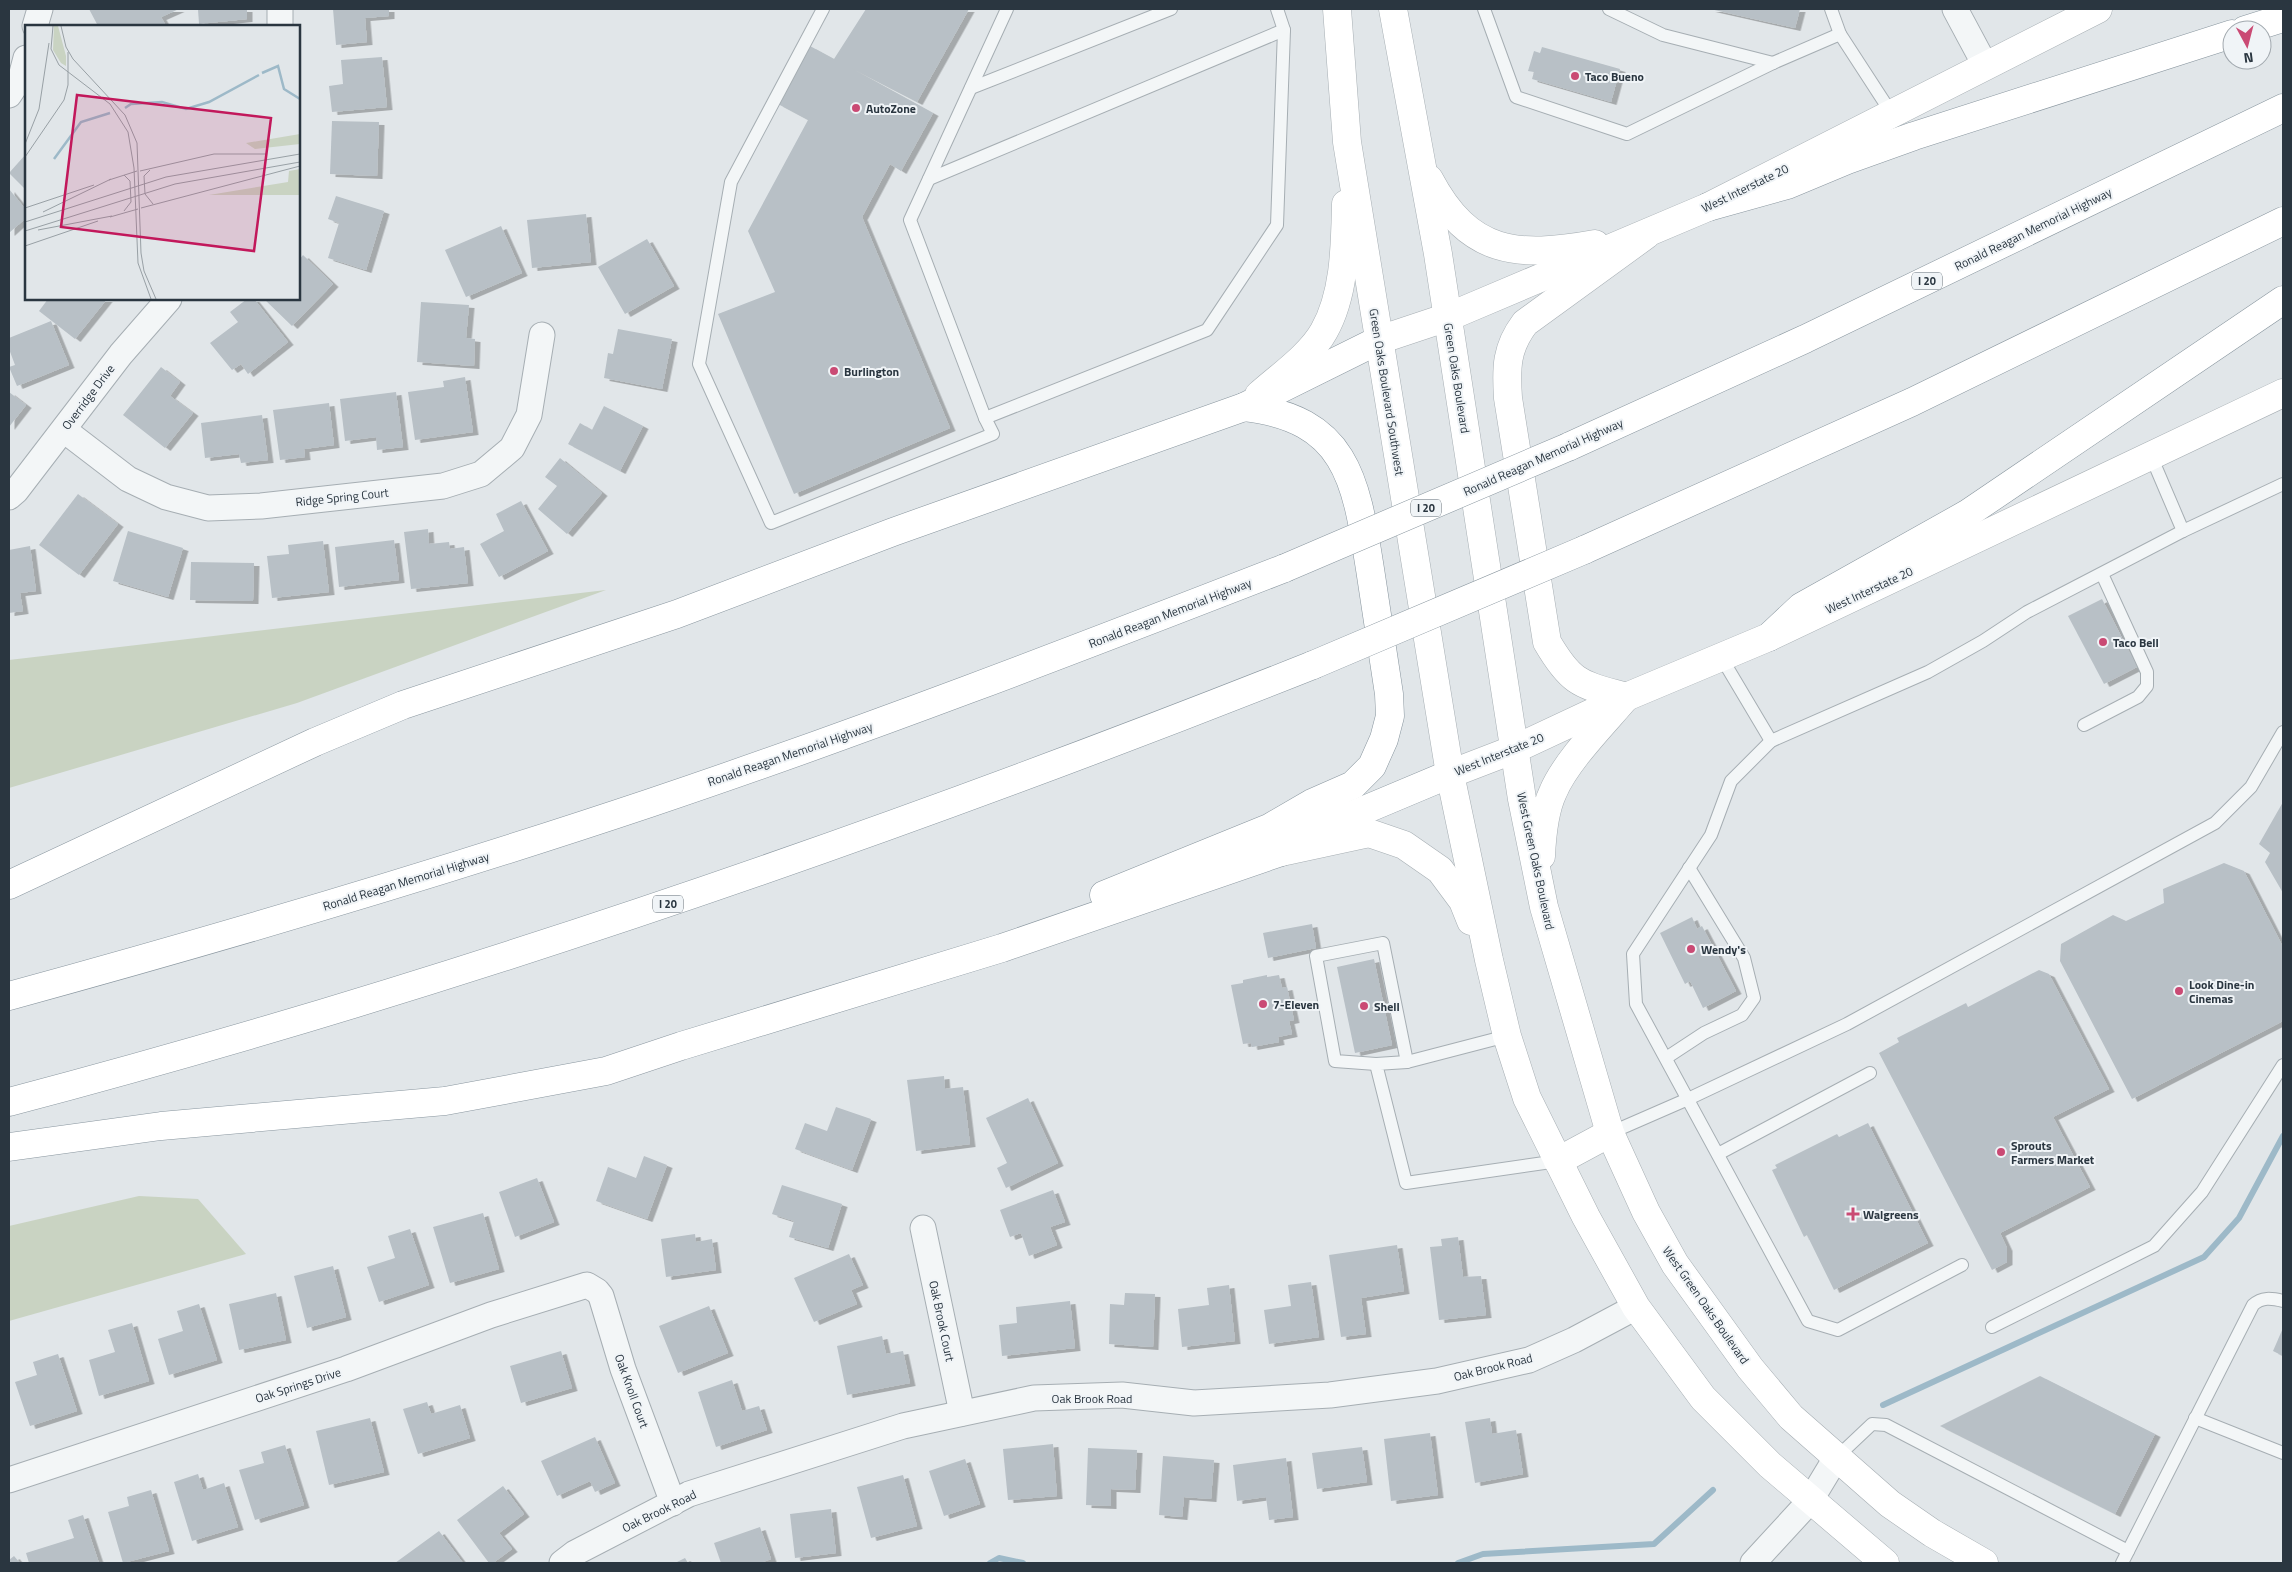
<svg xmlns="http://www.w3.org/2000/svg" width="2292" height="1572" viewBox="0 0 2292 1572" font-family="'Titillium Web',sans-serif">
	<defs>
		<filter id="shadow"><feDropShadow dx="5.5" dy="3" stdDeviation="0" flood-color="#0004"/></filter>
	</defs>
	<rect width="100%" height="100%" fill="#e1e6e9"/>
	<g fill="#c9d3c2">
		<path d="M606,590L297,703L9,788V660Z"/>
		<path d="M139,1196L198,1199L246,1254L9,1321V1226Z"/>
	</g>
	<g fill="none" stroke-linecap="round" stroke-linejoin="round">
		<g stroke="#9db9c8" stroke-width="6">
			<path d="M1883,1405L2204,1257L2239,1218L2283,1136"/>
			<path d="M990,1563L999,1558L1023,1563"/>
			<path d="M1458,1563L1483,1554L1654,1544L1713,1490"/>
		</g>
	</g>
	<g fill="#b8c0c6" filter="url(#shadow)">
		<path d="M89,9H179L161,17L166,26H98Z"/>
		<path d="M198,9H247V19L199,24Z"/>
		<path d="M333,9H389V16L365,18L367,42L336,45Z"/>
		<path d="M866,9H969L917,102L851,68L933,113L901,171L890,164L862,217L950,428L794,494L718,314L775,292L748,231L808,120L778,104L810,46L834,59Z"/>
		<path d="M1710,9H1800L1795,28Z"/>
		<path d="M1542,47L1620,69L1611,102L1532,79L1534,72L1528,71L1534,51L1540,53Z"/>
		<path d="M382,57L387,107L332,112L329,86L343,84L341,60Z"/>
		<path d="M332,121L379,122L377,176L330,174Z"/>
		<path d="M26,154V190L9,173Z"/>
		<path d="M9,189L26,210V218L9,233Z"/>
		<path d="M336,196L384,211L366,270L328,258L339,223L328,219Z"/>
		<path d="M586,214L591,262L532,268L527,220Z"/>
		<path d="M501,226L522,273L466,297L445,250Z"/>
		<path d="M647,239L674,286L625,314L598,267Z"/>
		<path d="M303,255L333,284L292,326L264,299H299V260Z"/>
		<path d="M48,299H107L75,339L39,311Z"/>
		<path d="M247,299H254L288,342L248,374L241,364L232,370L210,343L238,322L230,312Z"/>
		<path d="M421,302L469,305L466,338L475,339L474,366L417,362Z"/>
		<path d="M51,321L69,365L17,386L9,367L15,365L9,349V338Z"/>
		<path d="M618,329L672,339L662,389L604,378L608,353L613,354Z"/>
		<path d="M161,367L180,382L170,396L193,413L165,448L123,415Z"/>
		<path d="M465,377L473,432L415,440L408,392L444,387L443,381Z"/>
		<path d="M9,392L26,405L9,427Z"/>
		<path d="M396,392L403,447L377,450L376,437L345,441L340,399Z"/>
		<path d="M329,403L334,445L304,449L305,457L280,460L273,410Z"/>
		<path d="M604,406L643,426L620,471L568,444L580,423L592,430Z"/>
		<path d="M262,415L268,460L241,463L239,454L205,458L201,423Z"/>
		<path d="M560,458L602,493L567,534L538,509L557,486L545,477Z"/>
		<path d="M78,494L118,524L79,575L39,545Z"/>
		<path d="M521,501L548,551L499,577L480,544L504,531L496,514Z"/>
		<path d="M428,529L429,544L449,542L450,549L464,547L468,583L411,589L404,532Z"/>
		<path d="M128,531L183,548L168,597L113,581Z"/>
		<path d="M394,540L399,580L339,587L335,547Z"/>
		<path d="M323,541L329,592L272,598L267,556L289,554L288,545Z"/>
		<path d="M30,546L36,591L20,593L23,611L9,613V550Z"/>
		<path d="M191,562L254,563L253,601L190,600Z"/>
		<path d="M2102,599L2137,667L2104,684L2068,616Z"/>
		<path d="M2283,802V893L2265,862L2270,853L2259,844Z"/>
		<path d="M2224,863L2244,871L2283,947V1021L2132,1099L2060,961L2061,944L2113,915L2126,921L2164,903L2163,889Z"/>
		<path d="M1692,917L1697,929L1702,926L1736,991L1703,1008L1690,981L1685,984L1660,933Z"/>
		<path d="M1312,924L1316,948L1268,958L1263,933Z"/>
		<path d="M1374,959L1392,1045L1355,1053L1337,967Z"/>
		<path d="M2039,970L2049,974L2109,1089L2053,1117L2090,1187L2000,1233L2007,1248V1262L1992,1270L1879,1053L1899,1042L1897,1038L1966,1003L1968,1007Z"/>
		<path d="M1267,975V977L1279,975L1282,988L1287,987L1294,1020L1289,1021L1292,1034L1278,1037L1279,1042L1252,1047L1251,1043L1243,1044L1231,985L1243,983V980Z"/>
		<path d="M944,1076L945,1089L963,1087L970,1144L916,1151L907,1080Z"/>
		<path d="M1028,1098L1058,1163L1006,1188L997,1168L1007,1163L986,1118Z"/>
		<path d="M836,1107L871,1119L852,1170L795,1149L805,1123L827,1131Z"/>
		<path d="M1868,1123L1928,1243L1834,1290L1807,1235L1804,1237L1772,1170L1777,1168L1775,1165L1837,1134L1839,1137Z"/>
		<path d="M644,1156L667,1165L647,1219L596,1201L608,1167L636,1178Z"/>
		<path d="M537,1178L554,1222L515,1237L499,1192Z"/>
		<path d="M782,1185L842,1204L828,1248L789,1237L794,1221L772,1214Z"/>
		<path d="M1053,1190L1065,1222L1050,1227L1057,1245L1029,1256L1021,1233L1010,1237L1000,1210Z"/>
		<path d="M483,1213L499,1269L450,1283L433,1227Z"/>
		<path d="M410,1229L429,1285L379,1302L367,1267L395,1258L388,1236Z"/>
		<path d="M695,1234L696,1242L712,1239L716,1270L666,1277L661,1239Z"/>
		<path d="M1458,1237L1463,1277L1481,1276L1486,1315L1439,1320L1430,1247L1442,1246L1441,1239Z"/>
		<path d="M1397,1245L1404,1291L1361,1298L1366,1334L1341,1337L1329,1255Z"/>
		<path d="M849,1254L863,1285L851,1290L857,1304L814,1322L794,1278Z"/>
		<path d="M333,1266L346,1317L307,1328L294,1276Z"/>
		<path d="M1311,1282L1319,1337L1269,1344L1264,1310L1291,1306L1288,1285Z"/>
		<path d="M1229,1285L1235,1341L1182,1347L1178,1309L1209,1305L1207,1288Z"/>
		<path d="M276,1293L286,1340L239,1350L229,1304Z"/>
		<path d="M1125,1293L1155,1294L1153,1347L1109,1344L1110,1304L1124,1305Z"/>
		<path d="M1070,1301L1075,1348L1002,1356L999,1325L1017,1323L1016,1307Z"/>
		<path d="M199,1304L217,1360L169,1375L158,1339L183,1331L177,1311Z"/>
		<path d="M709,1306L728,1353L678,1373L659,1326Z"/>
		<path d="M132,1323L149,1381L99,1396L89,1360L115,1352L108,1330Z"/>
		<path d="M2283,1328V1356L2273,1351Z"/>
		<path d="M882,1336L886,1354L903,1351L910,1383L847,1395L837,1346Z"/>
		<path d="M561,1351L572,1388L521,1403L510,1366Z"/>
		<path d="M58,1354L77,1411L30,1426L15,1382L37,1375L33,1362Z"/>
		<path d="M2040,1376L2155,1434L2115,1514L1940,1426Z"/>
		<path d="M732,1380L742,1411L759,1406L767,1430L716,1447L698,1392Z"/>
		<path d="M427,1402L431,1414L460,1405L470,1438L418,1454L403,1409Z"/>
		<path d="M370,1418L384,1472L329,1485L316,1431Z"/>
		<path d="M1490,1418L1492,1434L1516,1430L1523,1474L1475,1483L1465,1422Z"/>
		<path d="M1430,1433L1438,1495L1391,1501L1384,1439Z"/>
		<path d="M595,1437L615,1483L595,1492L590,1481L557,1496L541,1461Z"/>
		<path d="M1053,1444L1057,1496L1008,1500L1003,1449Z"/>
		<path d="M285,1445L304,1505L255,1520L239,1470L264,1463L261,1452Z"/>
		<path d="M1362,1447L1367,1482L1317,1489L1312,1453Z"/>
		<path d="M1088,1448L1137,1450L1135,1490L1111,1489V1506L1086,1505Z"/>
		<path d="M1163,1456L1214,1460L1211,1499L1184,1497L1182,1517L1159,1515Z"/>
		<path d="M1286,1458L1293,1517L1269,1520L1266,1497L1237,1501L1233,1465Z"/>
		<path d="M965,1459L980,1504L944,1516L929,1471Z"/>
		<path d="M198,1474L203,1490L224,1483L238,1527L192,1541L174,1482Z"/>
		<path d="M903,1475L917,1526L871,1538L857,1487Z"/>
		<path d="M503,1486L524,1514L499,1533L512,1549L493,1563H489L457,1520Z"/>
		<path d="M151,1490L169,1551L123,1563L108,1512L129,1506L127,1497Z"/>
		<path d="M831,1509L836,1553L795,1558L790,1514Z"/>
		<path d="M83,1515L99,1563H29L26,1553L74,1538L68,1520Z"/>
		<path d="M760,1527L771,1559L760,1563H721L714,1543Z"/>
		<path d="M439,1531L463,1563H395Z"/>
		<path d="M14,1556L20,1563H9V1560Z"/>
		<path d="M685,1558L688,1563H675Z"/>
	</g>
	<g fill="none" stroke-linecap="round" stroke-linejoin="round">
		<g stroke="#a6aeb3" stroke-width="14">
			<g id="service">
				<path d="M823,9L731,182L699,364L771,523L993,434L985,418L1207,330L1277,225L1284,30L1277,9"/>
				<path d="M1484,9L1516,97L1627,134L1773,63L1840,34L1892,114"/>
				<path d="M1609,9L1663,35L1773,63"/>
				<path d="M1831,9L1840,34"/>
				<path d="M971,88L1171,9"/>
				<path d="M929,179L1284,30"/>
				<path d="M985,418L910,220L1007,9"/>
				<path d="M2151,456L2183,531L2283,484"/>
				<path d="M1721,657L1771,741"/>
				<path d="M2084,725L2138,697L2147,686V672L2102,574"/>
				<path d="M1507,1036L1407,1062L1376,1064L1406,1183L1558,1161"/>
				<path d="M1666,1058L1704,1033L1742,1015L1754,998L1744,958L1689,868"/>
				<path d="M1376,1064L1335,1061L1316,956L1383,943L1407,1062"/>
				<path d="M1610,1133L1688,1099L1847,1024L2215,823L2251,787L2283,732"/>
				<path d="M1718,1154L1870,1073"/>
				<path d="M1962,1265L1838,1330L1808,1321L1636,1004L1633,954L1711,835L1731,781L1771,741L1928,672L1983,641L2027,612L2183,531"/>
				<path d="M1992,1327L2154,1246L2202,1192L2283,1065"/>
				<path d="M2195,1418L2283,1453"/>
				<path d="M1836,1458L1872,1424L1886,1425L2128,1551"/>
				<path d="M2122,1563L2253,1305C2262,1297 2271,1298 2283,1301"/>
			</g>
		</g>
		<g stroke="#a6aeb3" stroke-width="27">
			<g id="minor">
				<path d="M280,9V26"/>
				<path d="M1955,9L1985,65"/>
				<path d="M35,26L40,9"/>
				<path d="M9,95L21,77L26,58"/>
				<path d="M64,430L128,479L166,497L208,508L261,506L443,486L481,474L512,448L529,415L542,335"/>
				<path d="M9,497L16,491L121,354L169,299"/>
				<path d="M923,1228L962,1413"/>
				<path d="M9,1480L346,1369L491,1315L587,1285L597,1291L601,1296L623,1369L673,1503"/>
				<path d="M562,1563L575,1553L689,1494L903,1426L1034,1398L1122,1395L1194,1403L1330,1395L1437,1381L1529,1360L1574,1340L1636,1307"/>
				<path d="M1753,1563L1810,1501L1836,1458"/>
			</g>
		</g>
		<g stroke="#a6aeb3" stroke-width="29">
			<g id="secondary">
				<path d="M1337,9L1347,142L1450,774L1489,960L1507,1036L1527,1098L1586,1217L1636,1307L1703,1398L1770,1465L1885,1563"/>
				<path d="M1393,9L1438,254L1522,799L1544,907L1610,1133L1646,1212L1675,1264L1750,1368L1791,1417L1890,1504L1932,1533L1984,1563"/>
				<path d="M1429,179C1469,255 1517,258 1595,244"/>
				<path d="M1379,340L1448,317L1708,207L2098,9"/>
				<path d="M1259,395C1279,377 1311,355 1324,331C1345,294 1345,245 1346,204"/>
				<path d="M1450,774L1515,749L1626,697L1769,637L2283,393"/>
				<path d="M1281,852L1369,833L1404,845L1440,870L1463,901L1471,921"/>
				<path d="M1541,856C1542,835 1544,811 1553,792C1566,761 1604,723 1626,697C1581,684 1572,685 1547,642L1508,398C1506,368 1506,348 1525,323L1646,235"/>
				<path d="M1558,1161L1610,1133"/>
			</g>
		</g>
		<g stroke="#89969f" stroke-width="29">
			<g id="motorway">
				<path d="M2245,30L2283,18"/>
				<path d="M1708,207L1787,185L1847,160L1914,136L2232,34"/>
				<path d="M1568,447L1805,339L2283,108"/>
				<path d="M1584,550L1912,402L2283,221"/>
				<path d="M1769,637L1801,607L1967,514L2283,300"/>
				<path d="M9,885L315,742L403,705L677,614L893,532L1244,407L1379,340"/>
				<path d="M1104,895L1269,828L1312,803L1353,785L1372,766L1384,739L1390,716L1389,694C1383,652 1376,611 1370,569C1356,481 1348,419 1244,407"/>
				<path d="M9,996C224,937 438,874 650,803C864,731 1074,650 1285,568"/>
				<path d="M9,1102C453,985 887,834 1313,665"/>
				<path d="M9,1147L161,1126L445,1101L606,1071L681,1046L1002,948L1281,852L1312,832L1450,774"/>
			</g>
		</g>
		<use href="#service" stroke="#f3f6f7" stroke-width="12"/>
		<use href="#minor" stroke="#f3f6f7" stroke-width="25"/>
		<use href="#secondary" stroke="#fff" stroke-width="28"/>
		<use href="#motorway" stroke="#fff" stroke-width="28"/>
		<g stroke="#89969f" stroke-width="29" stroke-linecap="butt">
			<g id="motorway-bridge">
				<path d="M1285,568L1568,447"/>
				<path d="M1313,665L1584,550"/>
			</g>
		</g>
		<use href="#motorway-bridge" stroke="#fff" stroke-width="28"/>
	</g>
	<g fill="#ca4a74" stroke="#f0f4f7" stroke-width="2">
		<circle cx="1575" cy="76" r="5"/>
		<circle cx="856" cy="108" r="5"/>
		<circle cx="834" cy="371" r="5"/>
		<circle cx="2103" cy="642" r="5"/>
		<circle cx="1691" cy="949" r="5"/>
		<circle cx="2179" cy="991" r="5"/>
		<circle cx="1263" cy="1004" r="5"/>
		<circle cx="1364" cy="1006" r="5"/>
		<circle cx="2001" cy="1152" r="5"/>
		<path d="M1850.5 1206.5h5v5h5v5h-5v5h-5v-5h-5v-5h5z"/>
	</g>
	<g text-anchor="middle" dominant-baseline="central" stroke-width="4" stroke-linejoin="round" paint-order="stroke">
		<g fill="#f0f4f7" stroke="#656f77" stroke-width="1">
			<rect x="1912" y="272.5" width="30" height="17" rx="4"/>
			<rect x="1411" y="499.5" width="30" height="17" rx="4"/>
			<rect x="653" y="895.5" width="30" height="17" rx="4"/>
		</g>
		<g font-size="11" font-weight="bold" fill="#2a3640">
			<text x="1927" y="281">I 20</text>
			<text x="1426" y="508">I 20</text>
			<text x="668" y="904">I 20</text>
		</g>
		<g font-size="12" font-weight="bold" fill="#2a3640" stroke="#f0f4f7" text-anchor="start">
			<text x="1585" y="76">Taco Bueno</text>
			<text x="866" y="108">AutoZone</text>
			<text x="844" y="371">Burlington</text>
			<text x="2113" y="642">Taco Bell</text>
			<text x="1701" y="949">Wendy's</text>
			<text x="2189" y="984">Look Dine-in<tspan x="2189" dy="14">Cinemas</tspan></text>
			<text x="1273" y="1004">7-Eleven</text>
			<text x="1374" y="1006">Shell</text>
			<text x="2011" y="1145">Sprouts<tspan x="2011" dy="14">Farmers Market</tspan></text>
			<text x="1863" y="1214">Walgreens</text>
		</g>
		<g font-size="12" fill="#2a3640" stroke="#f0f4f7">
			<text transform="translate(1745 188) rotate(-26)">West Interstate 20</text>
			<text transform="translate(2033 229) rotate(-26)">Ronald Reagan Memorial Highway</text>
			<text transform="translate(1457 378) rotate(81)">Green Oaks Boulevard</text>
			<text transform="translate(1387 392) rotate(81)">Green Oaks Boulevard Southwest</text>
			<text transform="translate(88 397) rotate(-53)">Overridge Drive</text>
			<text transform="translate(1543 457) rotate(-24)">Ronald Reagan Memorial Highway</text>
			<text transform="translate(342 497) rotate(-6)">Ridge Spring Court</text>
			<text transform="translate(1869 590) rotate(-25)">West Interstate 20</text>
			<text transform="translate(1170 613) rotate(-21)">Ronald Reagan Memorial Highway</text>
			<text transform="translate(790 754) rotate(-19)">Ronald Reagan Memorial Highway</text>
			<text transform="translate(1499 754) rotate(-22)">West Interstate 20</text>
			<text transform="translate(1536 861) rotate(78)">West Green Oaks Boulevard</text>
			<text transform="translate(406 881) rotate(-17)">Ronald Reagan Memorial Highway</text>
			<text transform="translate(1706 1305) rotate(55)">West Green Oaks Boulevard</text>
			<text transform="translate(942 1321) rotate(78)">Oak Brook Court</text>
			<text transform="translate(1493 1367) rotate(-14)">Oak Brook Road</text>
			<text transform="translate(298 1385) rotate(-18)">Oak Springs Drive</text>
			<text transform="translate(632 1391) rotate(70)">Oak Knoll Court</text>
			<text x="1092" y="1398">Oak Brook Road</text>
			<text transform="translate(659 1511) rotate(-26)">Oak Brook Road</text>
		</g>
	</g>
	<g transform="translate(25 25)">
		<rect width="275" height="275" fill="#e1e6e9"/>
		<path d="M29,1H33L41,31V41L36,38L28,25ZM275,109V119L230,124L221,118ZM275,144V170H184L263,157L264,146Z" fill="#c9d3c2"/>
		<path fill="none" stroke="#9db9c8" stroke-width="2.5" d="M237,48L253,41L259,64L275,74M100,83L106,79L137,77L161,84L184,77L234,50M29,134L56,97L85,88"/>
		<path fill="none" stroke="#98a0a5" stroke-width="1" d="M28,1L26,24L34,40L85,79L103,107L109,143L113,238L126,274M36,1L41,22L48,34L100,90L112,118L116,228L119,246L131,274M0,119L14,84L24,18M0,132L39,75L43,60V27M125,145L119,151L120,169L128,179M115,146L189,129H241M84,155L112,146M0,183L69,160M116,183L275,141M99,186L106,177L105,156L99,150M18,187L86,154M85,192L113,184M0,197L141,152L275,129M13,205L87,191M0,206L150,159L275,137M0,221L73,196"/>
		<path fill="#c2185b" fill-opacity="0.15" stroke="#c2185b" stroke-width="2.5" d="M52,70L246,93L229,226L36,202Z"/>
		<rect width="275" height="275" fill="none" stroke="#2a3640" stroke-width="2.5"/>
	</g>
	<rect width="2292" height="1572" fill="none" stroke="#2a3640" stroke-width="20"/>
	<g transform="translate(2247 45) rotate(173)"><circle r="24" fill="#f0f4f7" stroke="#a1a8ae"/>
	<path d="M0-4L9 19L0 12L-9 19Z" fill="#ca4a74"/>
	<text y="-8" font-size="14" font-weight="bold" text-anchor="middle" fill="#2a3640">N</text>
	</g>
</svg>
